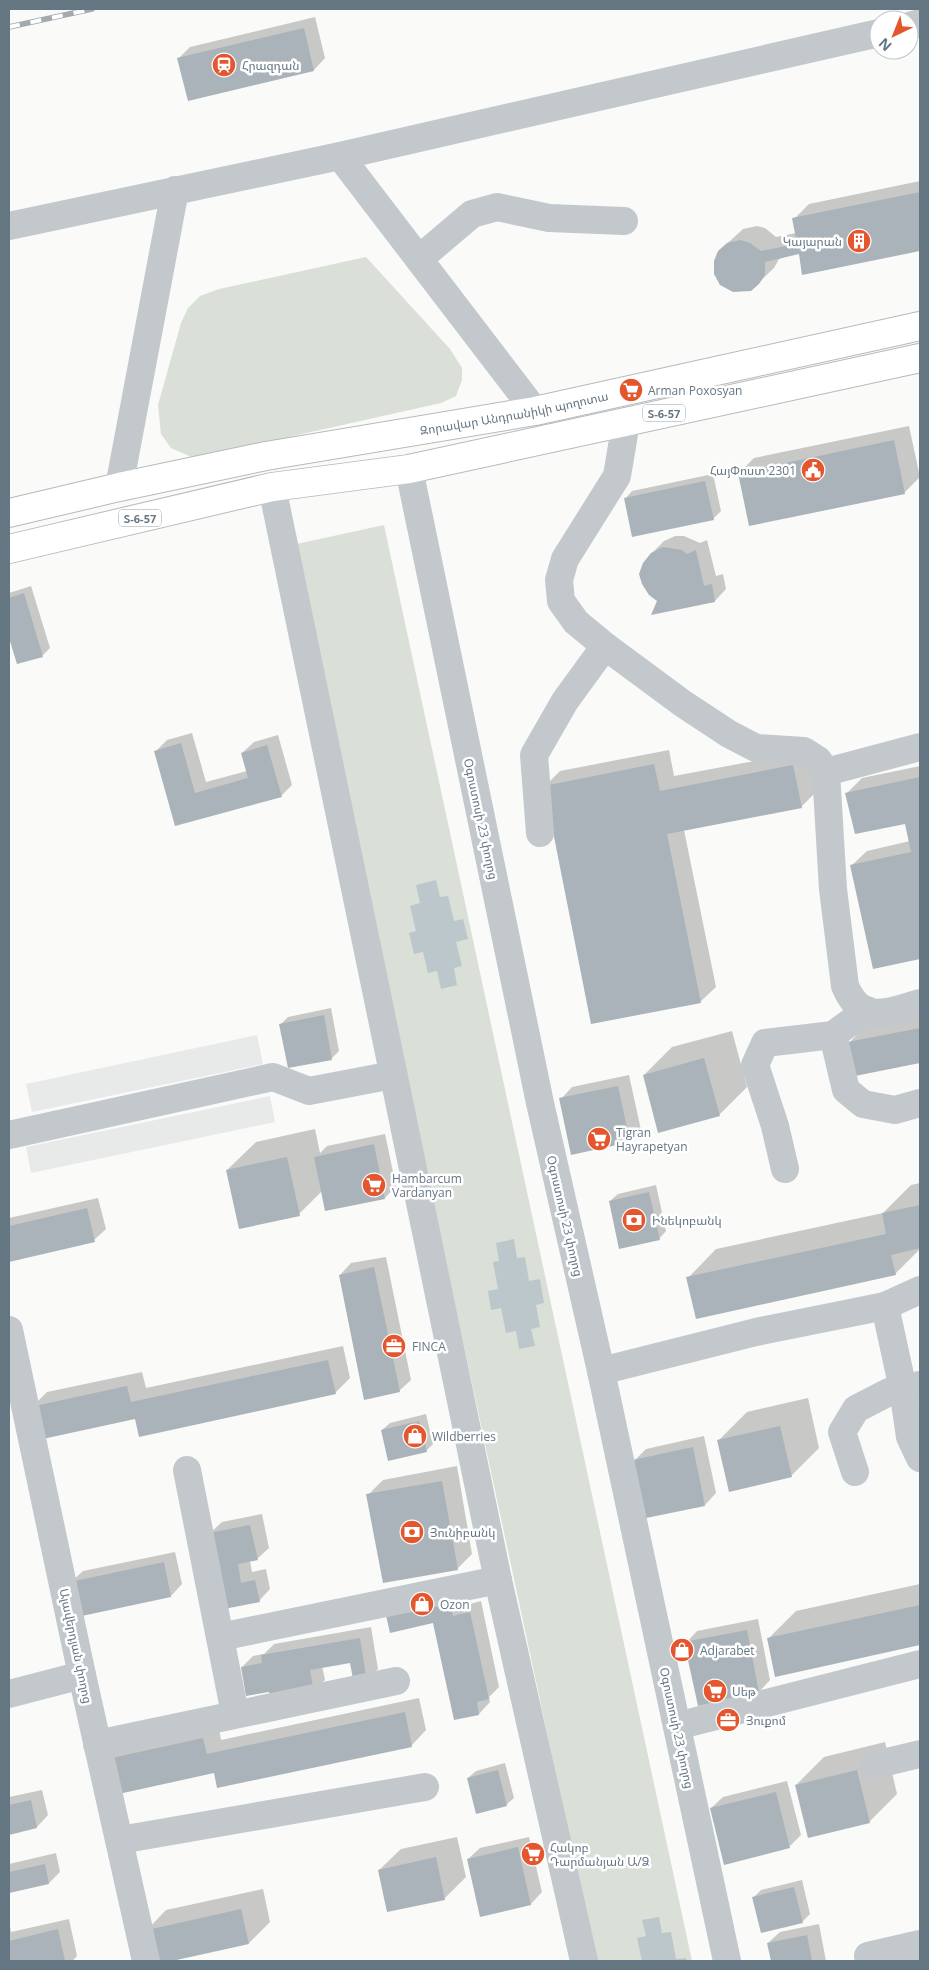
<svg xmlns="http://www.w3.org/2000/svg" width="929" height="1970" viewBox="0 0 929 1970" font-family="'Open Sans','Noto Sans Armenian',sans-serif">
	<rect width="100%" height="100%" fill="#fafaf8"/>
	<g fill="#e8e9e9">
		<path d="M257,1035L263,1064L32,1112L26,1084Z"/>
		<path d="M270,1096L275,1122L31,1173L26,1147Z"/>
	</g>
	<g fill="#dadfd7">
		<path d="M366,257L450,349L462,368V380L456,396L441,403L194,458L171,448L161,434L158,405L181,323L188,308L200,296L219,289Z"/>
		<path d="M384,525L692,1961H596L292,545Z"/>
	</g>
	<g fill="#bbc7cb">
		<path d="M436,880L440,897L448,896L454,921L463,919L468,939L456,942L462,966L454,968L457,985L441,989L437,971L428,973L423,952L414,954L409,933L416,931L410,906L420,903L416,885Z"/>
		<path d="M514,1239L517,1258L525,1257L529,1281L540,1279L544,1303L536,1305L540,1327L531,1329L535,1346L519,1349L516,1331L506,1333L501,1308L491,1310L488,1291L498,1289L493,1262L499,1261L496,1243Z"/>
		<path d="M659,1917L662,1933L671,1932L676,1959L686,1958L687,1961H642L637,1938L646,1936L642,1920Z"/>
	</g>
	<g fill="#0003">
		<path d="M315,17L325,58L314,70L179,58L190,47Z"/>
		<path d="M920,181V249L803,273L800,252L779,259L774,268L758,283L719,251L743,229L757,226L765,228L776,237L796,233L794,219L809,204Z"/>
		<path d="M909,426L920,477L905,492L750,525L739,473L754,458Z"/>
		<path d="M713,474L721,511L713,519L625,499L632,491Z"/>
		<path d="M675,536H684L700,543L707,540L716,576L723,574L726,589L715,601H659L652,553L664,541Z"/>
		<path d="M31,586L50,648L43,655L18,663L9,634V593Z"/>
		<path d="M192,733L206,782L247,771L242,753L254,742L278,735L292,785L281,796L176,824L156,751L167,740Z"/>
		<path d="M669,750L674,776L808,751L816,792L801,807L684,830L716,987L700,1002L545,786L560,771Z"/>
		<path d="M920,766V958L874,968L851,866L867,851L910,841L906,822L847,793L862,778Z"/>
		<path d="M331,1008L339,1051L332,1058L289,1067L280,1025L288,1017Z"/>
		<path d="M920,1011V1062L856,1075L849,1043L870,1021Z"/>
		<path d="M732,1031L747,1087L719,1115L644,1075L672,1047Z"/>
		<path d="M629,1075L641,1130L629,1141L561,1099L572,1087Z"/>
		<path d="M315,1129L320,1153L327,1146L385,1134L396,1186L385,1198L322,1191L299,1214L227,1170L256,1142Z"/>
		<path d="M920,1183V1249L895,1274L688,1278L716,1249L883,1213L911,1185Z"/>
		<path d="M656,1185L666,1231L659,1239L610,1201L618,1194Z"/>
		<path d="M98,1198L106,1229L94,1240L9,1260V1218Z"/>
		<path d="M386,1257L411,1380L399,1391L340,1275L351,1263Z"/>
		<path d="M343,1346L350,1378L335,1393L32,1407L47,1392L142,1372L146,1388Z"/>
		<path d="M808,1398L819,1448L791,1476L719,1440L747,1412Z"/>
		<path d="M426,1414L433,1444L426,1451L382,1430L390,1423Z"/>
		<path d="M704,1436L716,1493L705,1505L635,1460L646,1449Z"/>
		<path d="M457,1466L472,1554L457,1569L368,1495L383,1480Z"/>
		<path d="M262,1514L269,1548L257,1559L250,1561L252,1572L266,1569L270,1589L259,1601L225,1607L210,1533L222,1522Z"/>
		<path d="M175,1552L182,1584L171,1596L71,1582L83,1571Z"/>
		<path d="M920,1584V1644L776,1675L768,1639L796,1611Z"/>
		<path d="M456,1590L460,1610L466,1605L481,1601L499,1687L489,1697L490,1702L479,1714L455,1719L434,1622Z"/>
		<path d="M758,1619L770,1680L759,1692L686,1643L697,1631Z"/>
		<path d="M371,1627L378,1669L367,1680L351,1661L322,1666L325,1680L313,1691H270L242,1667L253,1656L264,1654L274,1644Z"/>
		<path d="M419,1698L426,1730L411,1746L215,1772L108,1759L123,1744L218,1724L221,1740Z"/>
		<path d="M885,1742L897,1794L869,1822L796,1785L824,1757Z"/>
		<path d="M505,1763L514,1798L506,1805L468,1778L476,1771Z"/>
		<path d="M787,1781L801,1835L789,1847L711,1808L723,1797Z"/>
		<path d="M42,1790L48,1815L37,1827L9,1833V1797Z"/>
		<path d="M457,1837L466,1877L444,1899L379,1870L401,1849Z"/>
		<path d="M529,1837L542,1892L531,1904L481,1915L468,1859L480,1848Z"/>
		<path d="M56,1853L60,1872L49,1883L9,1892V1864Z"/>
		<path d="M802,1880L810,1914L803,1921L762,1932L753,1898L761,1890Z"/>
		<path d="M263,1889L270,1922L249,1943L167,1961H151L145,1932L166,1910Z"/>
		<path d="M69,1919L77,1956L72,1961H9V1921L11,1932Z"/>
		<path d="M819,1924L826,1961H772L768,1943L780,1932Z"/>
		<path d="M920,1951V1961H875Z"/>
	</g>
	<g fill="#aab3b9">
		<path d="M304,28L314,71L188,101L177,58Z"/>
		<path d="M920,192V251L802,275L799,254L765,262V275L759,284L751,291L733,292L720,285L714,274V261L718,251L727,243L741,240L750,243L761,251L797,244L792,218Z"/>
		<path d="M894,440L905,494L749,526L738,473Z"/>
		<path d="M705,481L714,520L632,537L624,498Z"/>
		<path d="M663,547L682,550L687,554L696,550L704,586L712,584L715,602L651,615L657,601L649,595L642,584L639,574L643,563L651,553Z"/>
		<path d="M24,593L43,657L17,664L9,638V598Z"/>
		<path d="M181,743L195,793L248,778L241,753L267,745L282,797L175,826L154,751Z"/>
		<path d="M654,764L660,791L793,765L802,808L667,834L701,1003L591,1024L544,786Z"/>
		<path d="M920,777V959L873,969L850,865L911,852L905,824L855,834L845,793Z"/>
		<path d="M324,1015L332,1060L288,1068L279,1024Z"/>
		<path d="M920,1028V1063L855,1076L848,1042Z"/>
		<path d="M704,1058L720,1116L658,1133L643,1075Z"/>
		<path d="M618,1086L630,1142L571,1155L559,1098Z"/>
		<path d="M374,1144L385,1199L325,1211L314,1157Z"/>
		<path d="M287,1157L300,1216L239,1229L226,1170Z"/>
		<path d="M649,1192L660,1240L619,1249L609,1201Z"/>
		<path d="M920,1205V1248L891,1255L896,1275L696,1319L686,1277L886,1234L882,1213Z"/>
		<path d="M87,1208L95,1242L9,1262V1226Z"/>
		<path d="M374,1267L400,1392L364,1400L339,1275Z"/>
		<path d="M328,1360L336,1394L139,1437L135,1419L38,1440L30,1407L127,1386L131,1402Z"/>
		<path d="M419,1421L427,1452L388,1461L381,1430Z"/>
		<path d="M780,1426L792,1477L729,1492L717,1440Z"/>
		<path d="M693,1447L705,1506L646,1518L633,1460Z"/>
		<path d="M442,1481L458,1570L383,1583L366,1494Z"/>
		<path d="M250,1525L258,1560L238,1564L241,1583L255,1580L260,1602L224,1609L209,1533Z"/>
		<path d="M164,1562L171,1597L77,1617L70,1582Z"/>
		<path d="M449,1597L453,1616L470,1612L489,1699L477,1702L479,1715L454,1720L433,1623L390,1633L385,1611Z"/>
		<path d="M920,1605V1645L775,1677L767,1638Z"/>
		<path d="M747,1630L759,1693L698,1706L684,1642Z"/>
		<path d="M360,1638L367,1682L354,1684L350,1663L310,1670L314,1692L271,1700L269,1692L246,1696L241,1667L262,1663L261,1655Z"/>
		<path d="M405,1712L412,1747L217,1788L214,1773L114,1795L107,1759L203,1738L207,1754Z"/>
		<path d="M498,1770L507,1806L476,1814L467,1778Z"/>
		<path d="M857,1770L870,1823L808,1838L795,1785Z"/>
		<path d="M776,1792L790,1848L724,1865L710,1808Z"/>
		<path d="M31,1800L37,1828L9,1835V1805Z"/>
		<path d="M518,1847L531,1905L480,1917L467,1859Z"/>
		<path d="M436,1857L445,1900L387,1912L378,1870Z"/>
		<path d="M45,1864L49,1884L9,1893V1872Z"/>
		<path d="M794,1887L803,1923L761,1933L752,1897Z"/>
		<path d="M241,1909L249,1944L172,1961H150L143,1931Z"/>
		<path d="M58,1929L65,1961H9V1941Z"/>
		<path d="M807,1935L812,1961H771L767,1943Z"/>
	</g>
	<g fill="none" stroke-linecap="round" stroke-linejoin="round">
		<g stroke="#b5babe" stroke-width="30">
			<g id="major">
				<path id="s1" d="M9,513L119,487L266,456L535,411L920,326"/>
				<path d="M9,549L272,487L409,469L920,358"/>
			</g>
		</g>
		<g stroke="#c3c8cc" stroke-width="28">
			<path d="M909,26L920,23"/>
			<path d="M340,156L535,411"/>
			<path d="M9,226L340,156L879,33"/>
			<path d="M419,259L472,214L497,207L549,218L624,221"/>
			<path d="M626,422L617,476L565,559L559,580L561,601L576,622L605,646L682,703L729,734L756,748L804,751L818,760L826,772L833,889L845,986C862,1026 888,1012 920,1003"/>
			<path d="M409,469L540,1103L601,1371L727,1961"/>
			<path d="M119,487L175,190"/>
			<path d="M272,487L498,1580L584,1961"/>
			<path d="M826,772L920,747"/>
			<path d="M540,833L534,755L565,701L605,646"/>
			<path d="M833,1035L846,1090L863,1104L895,1110L920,1103"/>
			<path d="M9,1135L273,1077L309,1091L393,1075"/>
			<path d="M785,1169L775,1126L755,1065L765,1043L833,1035L867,1010"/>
			<path d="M885,1306L903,1389L910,1437L920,1458"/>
			<path d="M9,1330L82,1675L146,1961"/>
			<path d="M601,1371L756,1332L885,1306L920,1290"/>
			<path d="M187,1470L235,1714"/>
			<path d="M855,1472L842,1432L856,1409L889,1392L920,1385"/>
			<path d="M220,1637L498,1580"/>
			<path d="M9,1694L82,1675"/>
			<path d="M677,1726L920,1664"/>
			<path d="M97,1744L396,1681"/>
			<path d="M874,1765L920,1754"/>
			<path d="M120,1840L425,1787"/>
			<path d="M868,1956L920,1944"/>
		</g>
		<use href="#major" stroke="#fff" stroke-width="28"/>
		<g stroke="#a2aab0" stroke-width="5.5">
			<path id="rail" d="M9,27L92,9"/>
		</g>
		<use href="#rail" stroke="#fff" stroke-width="4" stroke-dasharray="11" stroke-linecap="butt"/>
	</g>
	<defs>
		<g id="station-disc" transform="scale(1.25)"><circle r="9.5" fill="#e4572e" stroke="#fff"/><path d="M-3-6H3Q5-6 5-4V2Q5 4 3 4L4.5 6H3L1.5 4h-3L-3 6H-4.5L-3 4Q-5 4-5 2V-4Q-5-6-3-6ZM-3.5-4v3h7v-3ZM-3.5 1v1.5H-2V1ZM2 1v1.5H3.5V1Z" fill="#fff"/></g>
		<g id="building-disc" transform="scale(1.25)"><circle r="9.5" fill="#e4572e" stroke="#fff"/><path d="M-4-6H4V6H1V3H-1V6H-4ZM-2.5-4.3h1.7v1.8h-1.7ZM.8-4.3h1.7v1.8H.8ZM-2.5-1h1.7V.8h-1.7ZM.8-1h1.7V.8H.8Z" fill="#fff"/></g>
		<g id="supermarket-disc" transform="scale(1.25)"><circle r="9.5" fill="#e4572e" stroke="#fff"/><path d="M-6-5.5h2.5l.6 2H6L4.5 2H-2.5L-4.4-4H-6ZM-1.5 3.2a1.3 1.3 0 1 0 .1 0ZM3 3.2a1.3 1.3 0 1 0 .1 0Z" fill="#fff"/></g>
		<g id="civic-disc" transform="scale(1.25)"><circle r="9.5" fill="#e4572e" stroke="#fff"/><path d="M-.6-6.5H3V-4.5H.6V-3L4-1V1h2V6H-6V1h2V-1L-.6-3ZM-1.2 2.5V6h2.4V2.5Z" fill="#fff"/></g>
		<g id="bank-disc" transform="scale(1.25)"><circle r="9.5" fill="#e4572e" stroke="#fff"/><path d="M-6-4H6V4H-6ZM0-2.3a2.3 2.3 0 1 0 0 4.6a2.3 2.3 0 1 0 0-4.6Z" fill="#fff"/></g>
		<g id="office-disc" transform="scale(1.25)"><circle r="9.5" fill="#e4572e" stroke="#fff"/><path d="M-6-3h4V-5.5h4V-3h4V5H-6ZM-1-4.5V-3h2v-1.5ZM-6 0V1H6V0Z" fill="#fff"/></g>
		<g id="shop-disc" transform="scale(1.25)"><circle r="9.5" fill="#e4572e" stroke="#fff"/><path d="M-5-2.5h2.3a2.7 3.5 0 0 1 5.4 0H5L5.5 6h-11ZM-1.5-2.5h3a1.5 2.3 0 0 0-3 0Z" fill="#fff"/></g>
	</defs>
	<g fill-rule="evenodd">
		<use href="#station-disc" x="224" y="65"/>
		<use href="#building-disc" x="859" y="241"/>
		<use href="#supermarket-disc" x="631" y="390"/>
		<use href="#civic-disc" x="813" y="470"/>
		<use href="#supermarket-disc" x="599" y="1139"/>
		<use href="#supermarket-disc" x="374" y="1185"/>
		<use href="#bank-disc" x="634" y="1220"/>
		<use href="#office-disc" x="394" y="1346"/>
		<use href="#shop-disc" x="415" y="1436"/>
		<use href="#bank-disc" x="412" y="1532"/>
		<use href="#shop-disc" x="422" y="1604"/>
		<use href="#shop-disc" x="682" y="1650"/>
		<use href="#supermarket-disc" x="715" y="1691"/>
		<use href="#office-disc" x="728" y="1720"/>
		<use href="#supermarket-disc" x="533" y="1854"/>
	</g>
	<g text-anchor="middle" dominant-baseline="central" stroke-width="5" stroke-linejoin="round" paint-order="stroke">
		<g fill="#fff" stroke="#939fa8" stroke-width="1">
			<rect x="643" y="404.5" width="42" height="17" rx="4"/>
			<rect x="119" y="509.5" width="42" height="17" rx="4"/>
		</g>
		<g font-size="11" font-weight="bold" fill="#657683">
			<text x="664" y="413">Տ-6-57</text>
			<text x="140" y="518">Տ-6-57</text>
		</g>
		<g font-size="12" fill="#657683" stroke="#fff" text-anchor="start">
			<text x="242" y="65">Հրազդան</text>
			<text x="842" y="241" text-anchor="end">Կայարան</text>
			<text x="648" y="390">Arman Poxosyan</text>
			<text x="796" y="470" text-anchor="end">ՀայՓոստ 2301</text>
			<text x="616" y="1132">Tigran<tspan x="616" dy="14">Hayrapetyan</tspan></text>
			<text x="392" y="1178">Hambarcum<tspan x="392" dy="14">Vardanyan</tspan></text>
			<text x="652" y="1220">Ինեկոբանկ</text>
			<text x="412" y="1346">FINCA</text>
			<text x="432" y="1436">Wildberries</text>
			<text x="430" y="1532">Յունիբանկ</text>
			<text x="440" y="1604">Ozon</text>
			<text x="700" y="1650">Adjarabet</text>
			<text x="732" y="1691">Սեթ</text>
			<text x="746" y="1720">Յուքոմ</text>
			<text x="550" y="1847">Հակոբ<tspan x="550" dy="14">Դարմանյան Ա/Ձ</tspan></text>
		</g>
		<g font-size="12" fill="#657683" stroke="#fff">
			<text stroke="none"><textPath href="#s1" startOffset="515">Զորավար Անդրանիկի պողոտա</textPath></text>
			<text transform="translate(481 819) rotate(78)">Օգոստոսի 23 փողոց</text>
			<text transform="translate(565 1216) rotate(77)">Օգոստոսի 23 փողոց</text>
			<text transform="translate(76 1646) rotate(78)">Ալավերդյան փողոց</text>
			<text transform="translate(677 1728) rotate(78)">Օգոստոսի 23 փողոց</text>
		</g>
	</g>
	<rect width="929" height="1970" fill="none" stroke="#657683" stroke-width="20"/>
	<g transform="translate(894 35) rotate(223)"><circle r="24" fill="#ffffff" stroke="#c1c8cd"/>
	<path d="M0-4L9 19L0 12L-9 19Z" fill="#e4572e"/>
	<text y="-8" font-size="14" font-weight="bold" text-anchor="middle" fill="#657683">N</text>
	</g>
</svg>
